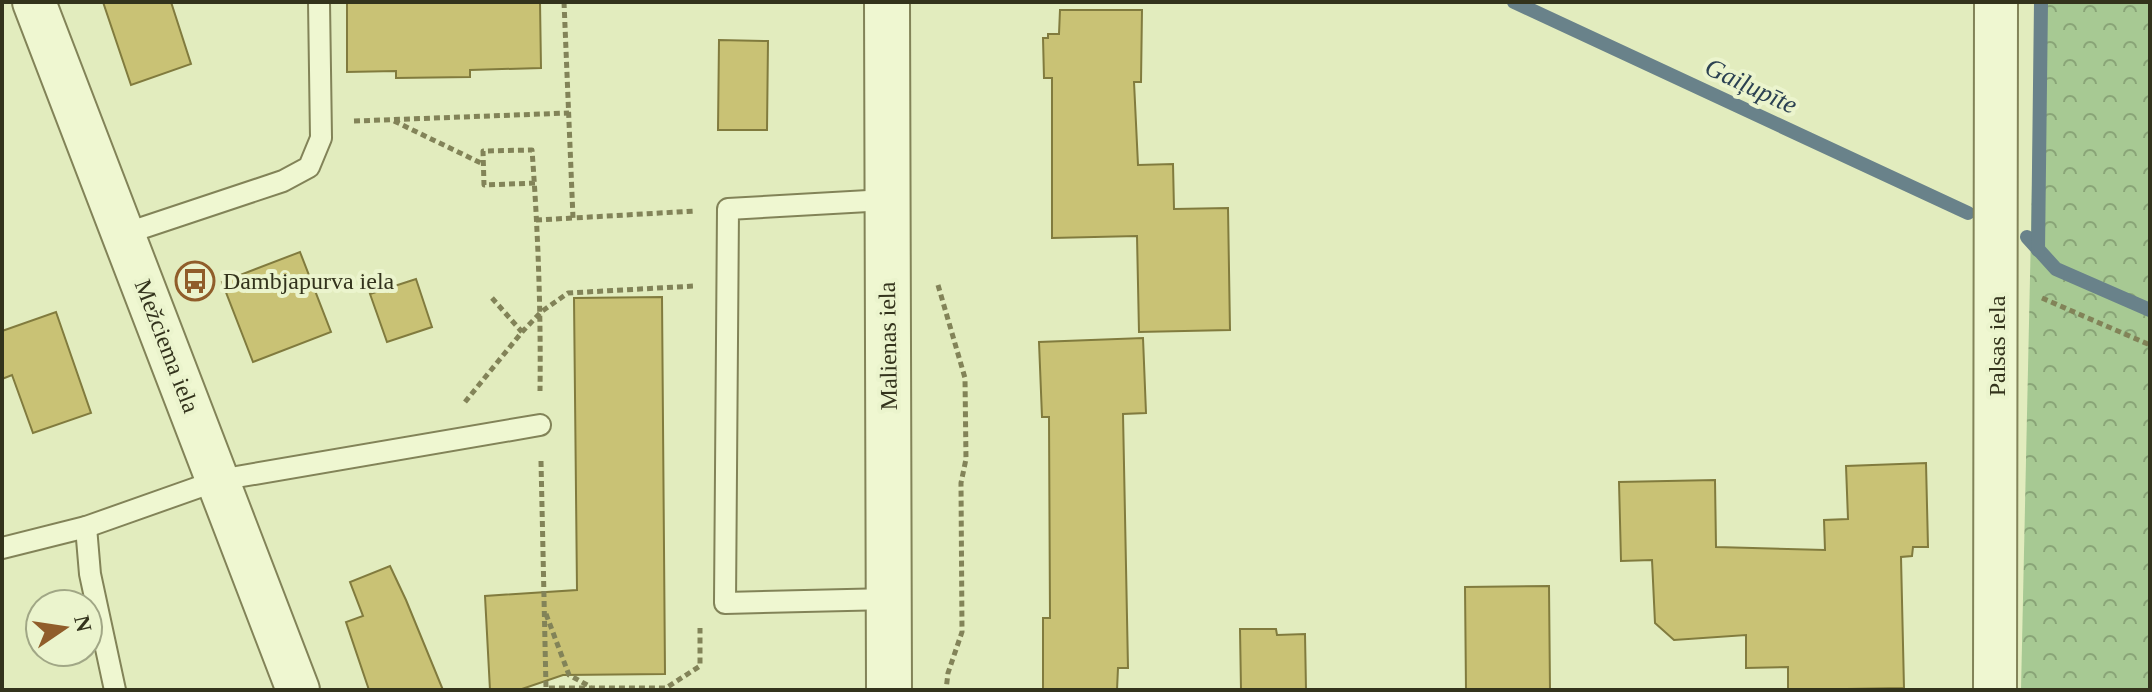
<svg xmlns="http://www.w3.org/2000/svg" width="2152" height="692" viewBox="0 0 2152 692" font-family="Georgia,serif">
	<defs>
		<pattern id="forest-crowns" width="20" height="18" patternUnits="userSpaceOnUse" patternTransform="scale(2)"><rect width="20" height="18" fill="#a7c993"/><path d="M2 6a3 3 0 1 1 6 0M12 15a3 3 0 1 1 6 0" fill="none" stroke="#89a477"/></pattern>
	</defs>
	<rect width="100%" height="100%" fill="#e2ecbe"/>
	<path fill="url(#forest-crowns)" d="M2036,2H2150V690H2021Z"/>
	<g fill="none" stroke-linecap="round" stroke-linejoin="round">
		<g stroke="#69828a" stroke-width="14">
			<path d="M1514,2L1968,213"/>
			<path d="M2027,237L2056,269L2150,310"/>
			<path d="M2038,250L2041,2"/>
		</g>
	</g>
	<g fill="#c9c275" stroke="#817b3e" stroke-width="2">
		<path d="M103,2H171L191,64L131,85Z"/>
		<path d="M347,2H540L541,68L470,70V77L396,78V71L347,72Z"/>
		<path d="M1060,10H1142L1141,82H1134L1138,165L1173,164L1174,209L1228,208L1230,330L1139,332L1137,236L1052,238V78H1044L1043,38H1048V34H1059Z"/>
		<path d="M719,40L768,41L767,130H718Z"/>
		<path d="M300,252L331,332L253,362L222,282Z"/>
		<path d="M416,279L432,327L387,342L370,294Z"/>
		<path d="M662,297L665,674L563,675L519,690H490L485,596L577,590L574,298Z"/>
		<path d="M56,312L91,413L33,433L12,375L2,379V331Z"/>
		<path d="M1143,338L1146,413L1123,414L1128,668H1118L1117,690H1043V618H1050L1049,417H1042L1039,342Z"/>
		<path d="M1926,463L1928,547H1913L1912,556L1901,557L1904,688L1788,690V667L1746,668V635L1674,640L1655,623L1652,560L1621,561L1619,482L1715,480L1716,547L1825,550L1824,520L1848,519L1846,466Z"/>
		<path d="M390,566L406,600L443,690H369L346,622L363,616L350,582Z"/>
		<path d="M1549,586L1550,690H1466L1465,587Z"/>
		<path d="M1240,629H1276L1277,635L1305,634L1306,690H1241Z"/>
	</g>
	<g fill="none" stroke-linecap="round" stroke-linejoin="round">
		<g stroke="#828358" stroke-width="24">
			<g id="service">
				<path d="M886,200L728,209L725,603L890,599"/>
				<path d="M124,234L283,181L309,167L321,138L319,2"/>
				<path d="M86,527L90,574L115,690"/>
				<path d="M2,548L86,527L219,480L540,425"/>
			</g>
		</g>
		<g stroke="#828358" stroke-width="46">
			<g id="minor">
				<path d="M34,2L298,690"/>
				<path d="M1995,690L1996,2"/>
			</g>
		</g>
		<g stroke="#828358" stroke-width="48">
			<path id="tertiary" d="M887,2L889,690"/>
		</g>
		<g stroke="#828358" stroke-width="5" stroke-dasharray="6 4" stroke-linecap="butt">
			<path d="M564,2L573,218L695,211"/>
			<path d="M354,121L569,113"/>
			<path d="M394,121L483,164"/>
			<path d="M535,183L484,185L483,151L532,150C538,230 541,311 540,391"/>
			<path d="M536,220L573,218"/>
			<path d="M938,285L965,378L966,459L961,483L962,632L948,673L946,690"/>
			<path d="M492,298L522,332"/>
			<path d="M2042,298L2150,345"/>
			<path d="M465,402L522,332L541,312L568,293L695,286"/>
			<path d="M541,461L546,688H666L700,666V628"/>
			<path d="M546,614L569,675L591,687"/>
		</g>
		<use href="#service" stroke="#eff7d1" stroke-width="20"/>
		<use href="#minor" stroke="#eff7d1" stroke-width="42"/>
		<use href="#tertiary" stroke="#eff7d1" stroke-width="44"/>
	</g>
	<defs>
		<g id="bus-ring" transform="scale(2)"><circle r="9.5" fill="#ebf4cd" stroke="#905d2a" stroke-width="1.5"/><path d="M-5-6H5V4H4V6H2V4H-2V6H-4V4H-5ZM-3.5-4V0h7V-4ZM-3.5 1.2v1.5H-2V1.2ZM2 1.2v1.5H3.5V1.2Z" fill="#905d2a"/></g>
	</defs>
	<g fill-rule="evenodd">
		<use href="#bus-ring" x="195" y="281"/>
	</g>
	<g text-anchor="middle" dominant-baseline="central" stroke-width="8" stroke-linejoin="round" paint-order="stroke">
		<g font-size="24" fill="#33331c" stroke="#ebf4cd" text-anchor="start">
			<text x="223" y="281">Dambjapurva iela</text>
		</g>
		<g font-size="24" fill="#33331c" stroke="#ebf4cd">
			<text transform="translate(167 346) rotate(69)">Mežciema iela</text>
			<text transform="translate(888 346) rotate(-91)">Malienas iela</text>
			<text transform="translate(1997 346) rotate(-90)">Palsas iela</text>
		</g>
		<g font-size="26" font-style="italic" fill="#2b4152" stroke="#ebf4cd">
			<text transform="translate(1751 86) rotate(25)">Gaiļupīte</text>
		</g>
	</g>
	<rect width="2152" height="692" fill="none" stroke="#33331c" stroke-width="8"/>
	<g transform="translate(64 628) rotate(77)"><circle r="38" fill="#ebf4cd" stroke="#a1a786" stroke-width="2"/>
	<path d="M0-6L14 30L0 20L-14 30Z" fill="#905d2a"/>
	<text y="-12" font-size="22" font-weight="bold" text-anchor="middle" fill="#33331c">N</text>
	</g>
</svg>
